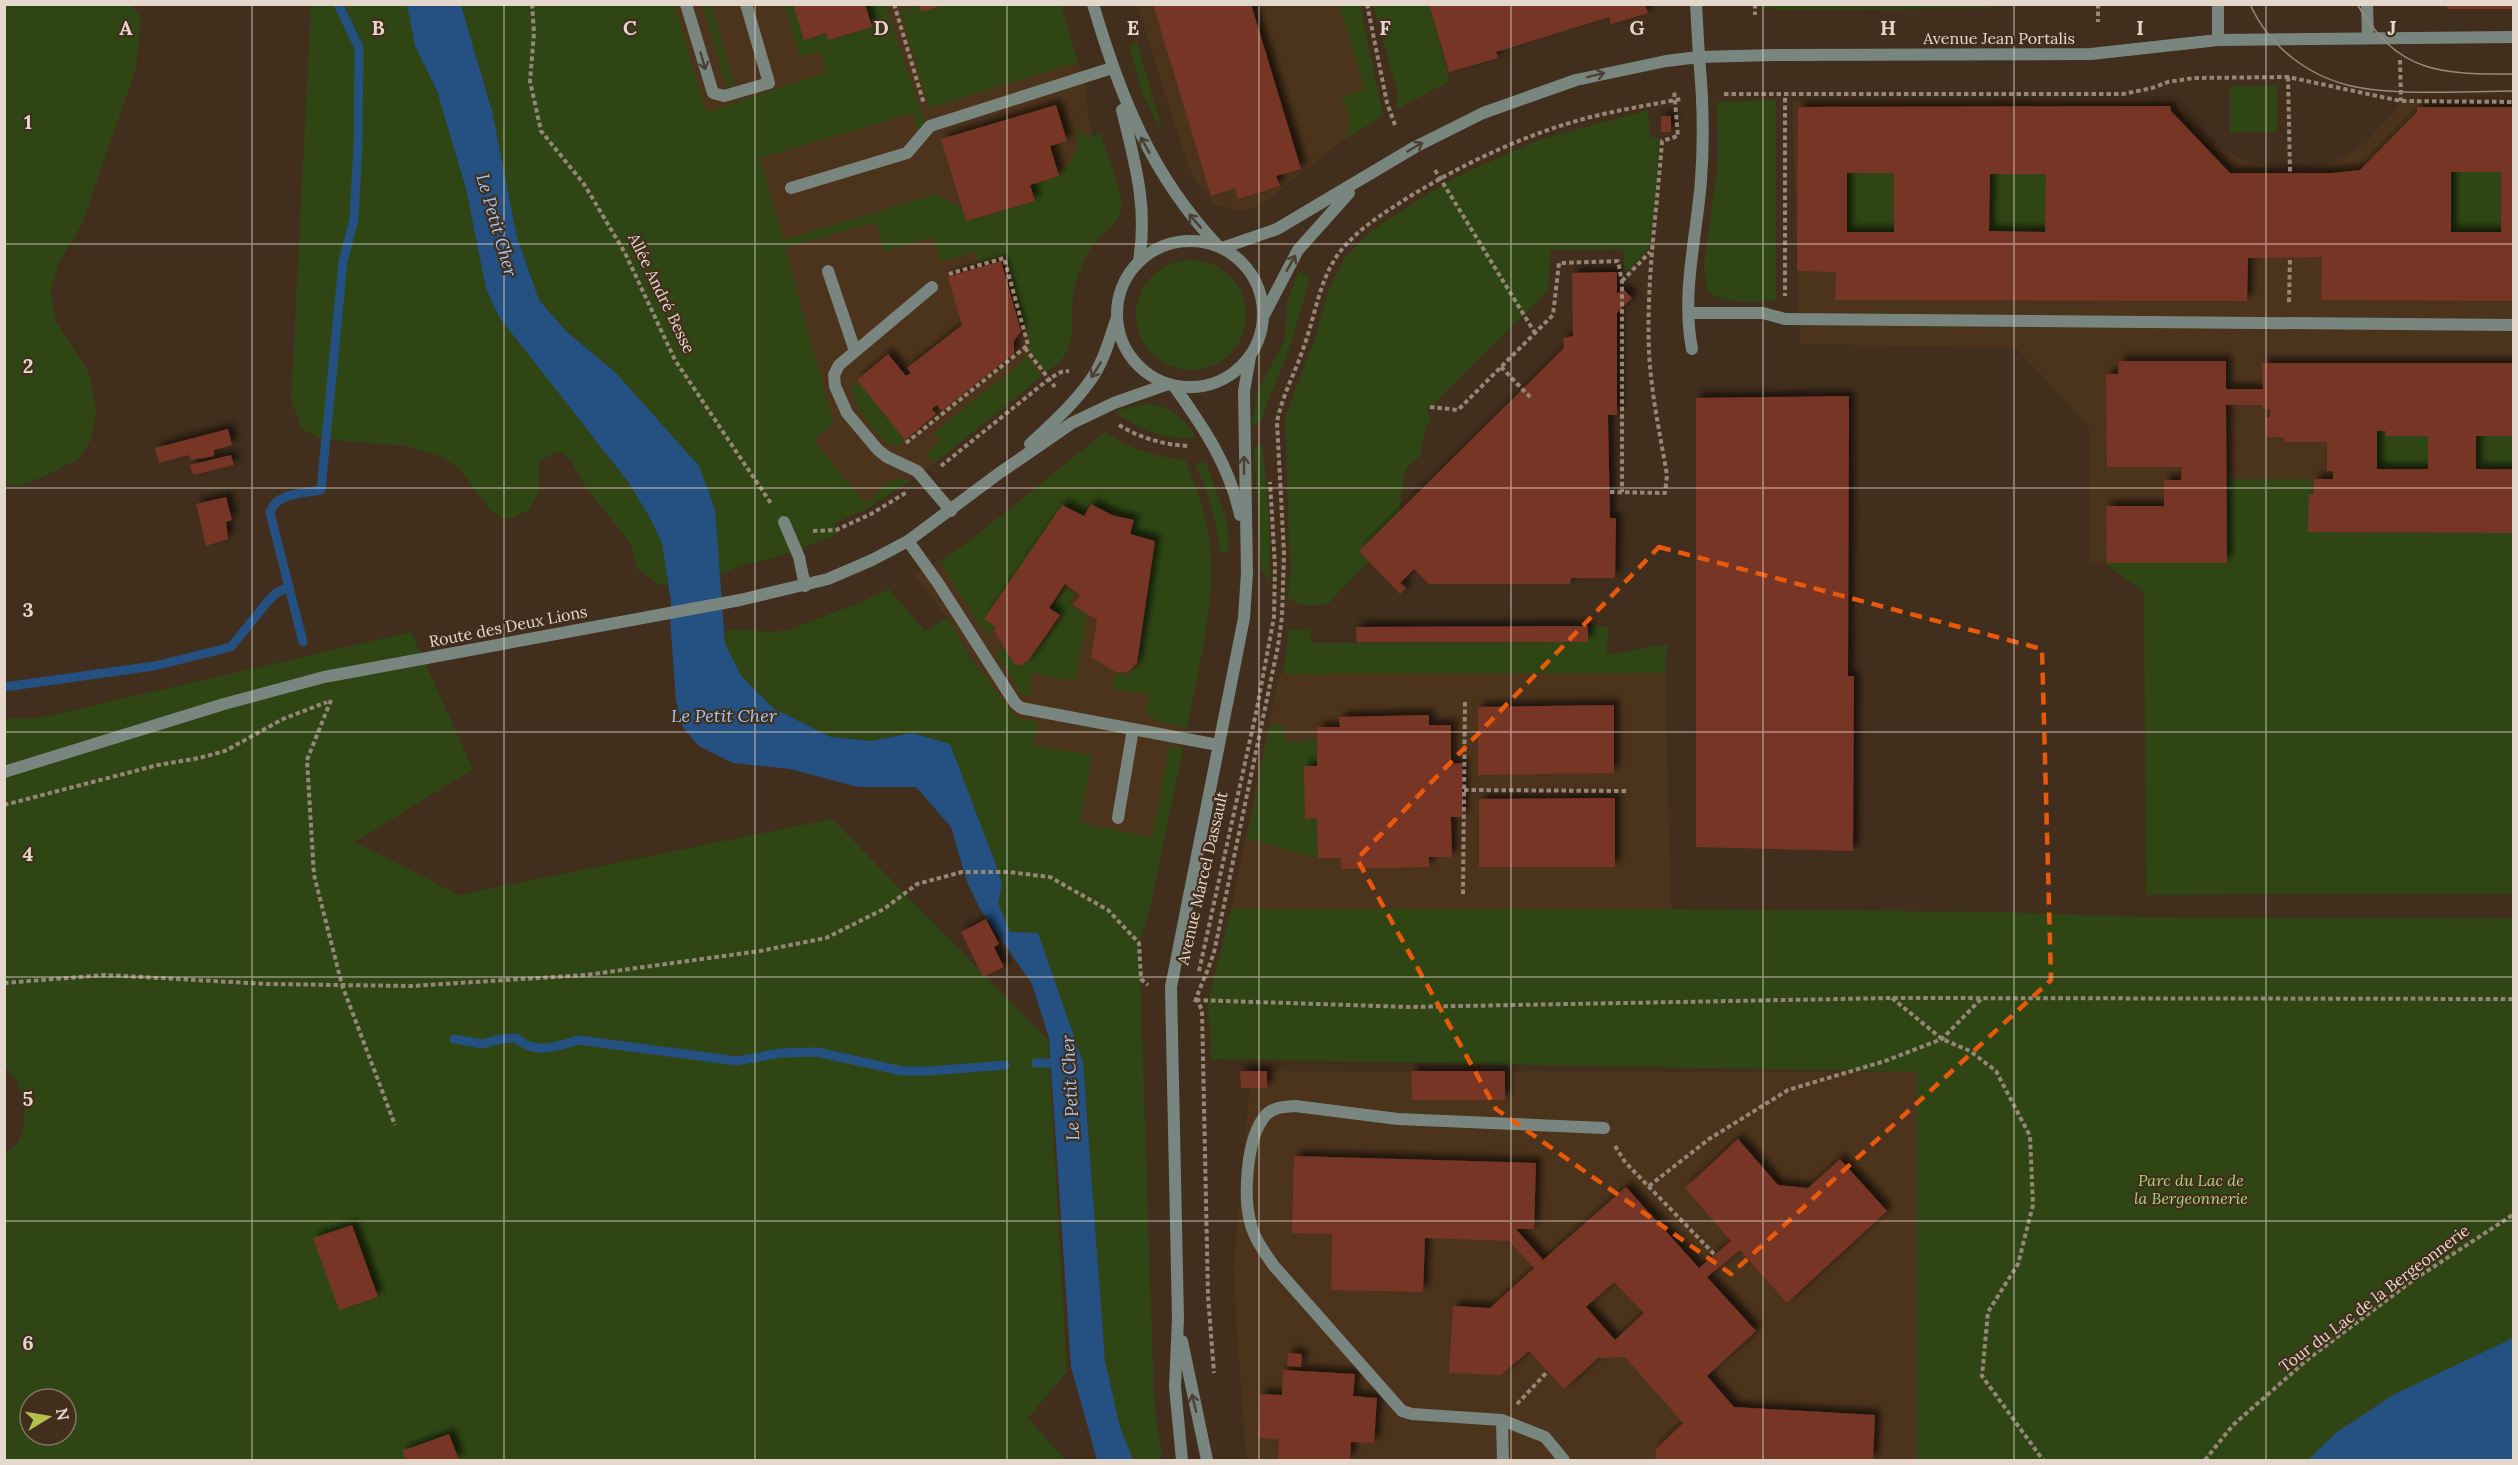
<svg xmlns="http://www.w3.org/2000/svg" width="2518" height="1465" viewBox="0 0 2518 1465" font-family="Lora,serif">
	<defs>
		<filter id="shadow"><feDropShadow dx="5.5" dy="-5.5" stdDeviation="3" flood-color="#0009"/></filter>
	</defs>
	<rect width="100%" height="100%" fill="#412e1c"/>
	<g fill="#4c331c">
		<path d="M660,5H1061L1085,85L1090,126L1112,200L1080,254L1054,366L923,472L864,510L811,505Z"/>
		<path d="M1137,5H1339L1375,121L1343,140L1259,207L1241,211L1215,205L1195,180L1187,163Z"/>
		<path d="M2175,98L2200,132L2216,145L2238,158L2256,163L2290,170L2321,167L2346,156L2366,142L2393,113L2402,99L2513,98V569L2089,563V427L2016,348L1800,344L1792,102Z"/>
		<path d="M1105,432L1137,450L1154,456L1185,460L1205,517L1210,548V589L1204,632L1157,872L1093,848L947,618L915,575L967,543Z"/>
		<path d="M1665,673L1671,909H1231L1279,674Z"/>
		<path d="M1251,1071L1917,1072V1460H1246L1236,1320L1234,1263Z"/>
	</g>
	<g fill="#2f4614" fill-rule="evenodd">
		<path d="M5,4L131,5L141,18L136,68L82,224L59,263L51,290L56,322L86,367L93,388L96,413L91,440L78,459L51,473L18,487L4,484Z"/>
		<path d="M1760,4H1989L1992,8L1780,10L1760,7Z"/>
		<path d="M311,5H407L415,46L437,91L466,189L486,290L499,317L629,483L651,520L662,543L668,585H660L637,569L630,543L584,485L570,459L560,452L549,455L538,464L539,491L529,510L512,518H502L490,510L458,467L437,455L406,446L322,439L301,428L291,400Z"/>
		<path d="M461,5H674L707,112L826,72L820,51L800,57L784,5H793L804,40L826,33L828,40L872,27L865,5H886L925,125L919,134L913,113L760,158L783,240L936,194L962,208L966,221L1034,201L1030,185L1059,176L1075,154L1078,145L1075,130L1078,129L1081,136L1089,134L1091,137L1098,134L1099,130C1104,147 1124,194 1121,210C1119,223 1104,232 1096,242C1087,253 1081,266 1077,279C1064,318 1087,348 1046,372L1028,350L1031,346L1005,255L979,262L976,251L941,262L933,237L884,252L875,222L785,248L833,419V424L814,440L865,504L890,481L903,478L910,481L868,508L832,524L840,532L832,537L771,559L745,564L718,576L715,509L615,372L567,332L539,300L517,237L492,111Z"/>
		<path d="M702,5H711L735,85L727,88Z"/>
		<path d="M920,5L922,12L945,5H1061L1078,62L929,108L900,11Z"/>
		<path d="M1339,5H1360L1383,116L1345,139C1351,123 1348,111 1342,97L1365,89Z"/>
		<path d="M1373,5H1429L1450,81L1397,109V90Z"/>
		<path d="M1137,42L1163,134L1142,93L1129,45Z"/>
		<rect x="2230" y="86" width="47" height="46"/>
		<path d="M1776,100V300C1752,301 1727,306 1707,291L1704,265L1718,162L1717,102Z"/>
		<path d="M1648,110L1650,137L1659,138L1656,195L1649,249L1624,274V249L1551,250L1548,291L1426,411L1432,420L1426,426L1420,456L1406,469L1401,493L1398,531L1327,605H1303L1288,599L1290,570L1285,417L1315,338L1328,291L1344,259L1371,231L1435,189L1473,169L1542,139Z"/>
		<rect x="2451" y="172" width="50" height="60"/>
		<rect x="1847" y="173" width="47" height="59"/>
		<path d="M1990,174H2046L2045,232L1989,231Z"/>
		<circle cx="1191" cy="315" r="55"/>
		<path d="M1298,271L1308,277L1309,282L1289,350L1265,408C1264,418 1263,424 1251,426L1258,390L1285,340L1287,304Z"/>
		<path d="M1026,355L1042,376L935,463L930,460L928,452L941,441L935,432L1023,361Z"/>
		<path d="M857,380L905,440L899,445C896,445 892,445 889,444C876,438 852,402 851,388Z"/>
		<path d="M1144,404C1169,404 1184,417 1196,438C1168,440 1136,430 1115,411Z"/>
		<path d="M2377,431H2386L2385,435L2428,436V469H2377Z"/>
		<path d="M1105,432C1130,449 1155,457 1185,460C1192,479 1201,497 1205,517C1221,585 1200,660 1187,728L1157,721L1149,716L1146,711L1149,695L1113,689L1115,673L1128,675L1137,667L1155,541L1130,534L1134,520L1112,515L1091,504L1084,516L1062,505L985,619L996,627L986,635L939,561L967,543Z"/>
		<rect x="2476" y="436" width="37" height="33"/>
		<path d="M1263,446L1269,518L1270,581L1261,569L1254,447Z"/>
		<path d="M1206,462L1227,521L1229,552H1220C1216,520 1209,493 1195,464Z"/>
		<path d="M2226,479H2314L2313,494H2309V532L2513,533V894L2146,895L2144,592L2104,563L2226,562Z"/>
		<path d="M1065,587L1075,594L1069,604L1087,616L1075,681L1032,673L1030,697L1021,693L997,655L1003,647L1015,665H1021L1028,661L1063,617L1051,607Z"/>
		<path d="M889,589L925,631L947,618L976,665L1017,718L1038,722L1034,745L1092,755L1080,823L1152,837L1169,746L1183,749L1150,909L1139,943L1154,1399L1162,1460H1133L1120,1427L1105,1361L1083,1062L1038,934L1010,932L998,903L1002,884L993,857L950,745L912,733L871,741L831,737L773,708L742,677L725,644L724,633L735,629L773,632L788,630L856,604Z"/>
		<path d="M1588,626L1608,627L1607,655L1667,644L1665,673L1283,674L1289,630L1310,629L1311,643L1587,642Z"/>
		<path d="M411,632L473,769L355,842L459,895L832,819L1048,1040L1067,1372L1028,1418L1065,1460H5V1154C9,1150 15,1146 18,1141C31,1120 23,1081 5,1066L4,718H39ZM30,1399H66V1435H30Z"/>
		<path d="M1283,724L1286,743L1317,739V766H1305V819L1317,818L1318,858L1247,839L1269,727Z"/>
		<path d="M1231,909H1671L1995,912L2142,917L2513,918V1460H1917V1072L1211,1059L1208,1001Z"/>
	</g>
	<g fill="#245182">
		<path d="M407,5H461L492,111L517,237L539,300L567,332L615,372L699,466L715,509L725,644L742,677L773,708L831,737L871,741L912,733L950,744L993,857L1002,884L998,903L1010,932L1038,933L1083,1062L1105,1361L1120,1427L1133,1460H1097L1071,1367L1049,1038L1032,984L980,909L967,882L951,827L916,787H858L790,769L733,763L699,746L683,728L676,701L670,617L671,602L662,543L651,520L629,483L499,317L486,289L466,189L437,91L415,46Z"/>
		<path d="M2513,1338V1460H2308L2337,1432L2393,1395Z"/>
	</g>
	<g fill="none" stroke-linecap="round" stroke-linejoin="round">
		<g stroke="#245182" stroke-width="9">
			<path d="M303,642L270,513C275,493 304,493 321,490L343,262L354,219L358,144L359,48L338,4"/>
			<path d="M4,687L154,666L231,647L268,601L276,593L289,587"/>
			<path d="M454,1039L482,1044L501,1039L516,1038C534,1055 557,1047 578,1040L737,1061L780,1053L817,1052L902,1071H930L1005,1065"/>
			<path d="M1036,1063H1061"/>
		</g>
	</g>
	<g fill="#773528" fill-rule="evenodd" filter="url(#shadow)">
		<path d="M793,4H865L872,27L828,40L826,33L804,40Z"/>
		<path d="M919,4H943L944,5L921,12Z"/>
		<path d="M1153,4H1251L1301,169L1276,176L1280,186L1238,199L1235,188L1211,196Z"/>
		<path d="M1429,4H1645L1648,13L1611,24L1609,17L1496,52L1498,58L1449,72Z"/>
		<rect x="2447" y="4" width="67" height="5"/>
		<path d="M1056,105L1067,141L1050,146L1059,176L1030,185L1035,201L966,221L941,139Z"/>
		<path d="M2170,106L2171,111L2230,173H2332L2360,170L2417,112V107H2514V301L2321,300L2322,257L2248,258L2247,301L1835,300L1836,272L1797,271L1798,107ZM2451,172H2501V232H2451ZM1847,173H1894V232H1847ZM1990,174H2046L2045,232L1989,231Z"/>
		<rect x="1661" y="116" width="10" height="16"/>
		<path d="M1001,261L1021,331L1014,341V353L942,411L937,405L932,409L936,414L905,440L857,380L888,354L906,376L911,373L907,368L962,325L948,277Z"/>
		<path d="M1617,272V294L1623,289L1632,298L1617,313V415H1608L1610,518H1616L1615,578H1571L1570,584H1429L1414,569L1400,583L1406,588L1400,594L1359,551L1564,348L1563,338L1573,336L1572,273Z"/>
		<path d="M2119,361H2226V389H2263L2262,363H2514V436H2476V469H2514V533L2308,532L2309,494H2313L2314,479H2333V471H2327V442H2284V437H2266L2265,417H2270V409H2262L2263,405H2226L2227,563H2107L2106,506H2164V480H2181L2182,467H2107L2106,374H2118ZM2377,431H2386L2385,436H2428V469H2377Z"/>
		<path d="M1849,396L1848,676H1854L1853,851L1696,847V398Z"/>
		<path d="M228,429L232,445L214,450V456L191,460L189,455L159,463L155,448Z"/>
		<path d="M231,455L234,465L193,475L190,465Z"/>
		<path d="M226,497L232,520L226,522L228,539L206,546L196,504Z"/>
		<path d="M1091,504L1112,515L1134,520L1130,534L1155,541L1137,663L1129,671L1117,673L1091,657L1097,620L1073,605L1080,595L1065,584L1049,608L1060,615L1028,661L1021,665H1015L994,630L996,627L984,619L1062,505L1084,516Z"/>
		<path d="M1588,626V642H1357L1356,627Z"/>
		<path d="M1614,705V773L1478,775V707Z"/>
		<path d="M1429,715V725H1451V764L1462,763L1463,817H1451L1452,857H1429V867L1341,869V858H1318L1317,818L1305,819L1304,766H1317V727H1340L1339,717Z"/>
		<path d="M1608,798H1615V867H1479V799Z"/>
		<path d="M986,919L999,944L994,947L1004,967L983,977L961,932Z"/>
		<path d="M1240,1071H1267V1088H1241Z"/>
		<path d="M1411,1071H1505V1100H1412Z"/>
		<path d="M1738,1139L1778,1185L1808,1188L1840,1159L1887,1211L1787,1303L1740,1250L1707,1277L1756,1331L1707,1376L1734,1407L1875,1415L1873,1460H1655L1656,1449L1683,1423L1625,1357L1598,1358L1564,1389L1529,1351L1501,1375L1449,1373L1453,1306L1490,1308L1534,1268L1509,1241L1425,1238L1423,1292L1331,1290L1332,1234L1292,1233L1294,1156L1536,1163L1534,1229H1516L1543,1260L1626,1187L1699,1268L1731,1241L1685,1188ZM1614,1282L1644,1313L1615,1340L1586,1307Z"/>
		<path d="M352,1225L378,1297L339,1310L313,1238Z"/>
		<path d="M1288,1353L1302,1354L1301,1367L1287,1366Z"/>
		<path d="M1283,1370L1355,1374L1353,1396L1377,1398L1374,1443L1351,1442L1350,1460H1278L1279,1439L1258,1438L1259,1417L1260,1394L1282,1395Z"/>
		<path d="M449,1434L459,1460H406L402,1451Z"/>
	</g>
	<g fill="none" stroke-linecap="round" stroke-linejoin="round">
		<g stroke="#968678" stroke-width="4" stroke-dasharray="4.5 3" stroke-linecap="butt">
			<path d="M532,4L534,33L530,81L541,131L584,184L625,253L675,360L772,505"/>
			<path d="M894,4L924,104"/>
			<path d="M1367,4L1387,103L1395,125"/>
			<path d="M1755,4V15"/>
			<path d="M2098,4V22"/>
			<path d="M2400,60L2401,101"/>
			<path d="M2288,77L2290,173"/>
			<path d="M1724,94H2123L2152,88L2168,82L2194,78L2288,77L2401,101L2514,102"/>
			<path d="M1785,98V296"/>
			<path d="M1435,170L1535,333"/>
			<path d="M1622,281L1650,252"/>
			<path d="M2289,302L2290,257"/>
			<path d="M1025,348L1055,387"/>
			<path d="M1501,367L1531,398"/>
			<path d="M1430,407L1458,410L1553,315L1559,263L1618,261L1622,282V492"/>
			<path d="M1119,425C1140,438 1164,445 1189,446"/>
			<path d="M906,443L1028,345L1004,258L949,274"/>
			<path d="M941,466L1049,379L1061,372L1069,371"/>
			<path d="M1610,492L1665,493L1667,475C1660,434 1651,393 1649,352C1646,281 1657,211 1662,141L1678,136L1674,90"/>
			<path d="M813,531L836,530L871,514L907,492"/>
			<path d="M331,700L307,760L314,875L342,985L395,1125"/>
			<path d="M1464,790L1628,791"/>
			<path d="M4,805L158,765L199,758L225,751L283,719L327,702"/>
			<path d="M1463,894L1465,699"/>
			<path d="M1199,971L1256,713L1274,617L1275,566L1270,482"/>
			<path d="M4,983L105,975L267,984L411,986L586,975L760,951L826,938L884,909L917,884L962,872H1009L1050,877L1108,910L1139,943L1141,979L1148,985"/>
			<path d="M1196,998L1202,1010L1208,1296L1214,1373"/>
			<path d="M1892,998L1942,1039L1970,1051L1996,1071L2030,1136L2033,1205L2018,1264L1988,1312L1982,1376L2043,1460"/>
			<path d="M1196,1000L1408,1007L1892,998L2514,999"/>
			<path d="M1195,1002C1201,983 1210,968 1215,948L1278,646L1282,617L1284,554L1277,422C1282,396 1295,373 1303,349C1316,315 1319,276 1343,248C1363,225 1387,211 1412,195C1465,163 1526,134 1587,118C1618,110 1649,105 1681,99"/>
			<path d="M1615,1146L1625,1162L1714,1254"/>
			<path d="M1649,1186L1709,1139L1788,1090L1885,1061L1942,1039L1981,999"/>
			<path d="M1517,1404L1547,1372"/>
			<path d="M2205,1460L2233,1425L2307,1360L2412,1281L2514,1214"/>
		</g>
		<g stroke="#798680" stroke-width="12">
			<path d="M686,4L713,93L724,96L769,83L746,4"/>
			<path d="M791,188L907,153L930,126L1112,68"/>
			<path d="M828,271L855,351"/>
			<path d="M932,287L839,365L834,375L835,386L847,413L878,450L887,457L917,471L951,511"/>
			<path d="M1689,313H1763L1785,319"/>
			<path d="M1692,349C1681,293 1697,235 1701,180C1704,139 1703,98 1699,57"/>
			<path d="M784,522L799,557L805,586"/>
			<path d="M908,541L938,583L1015,703L1021,708L1218,745"/>
			<path d="M1118,818L1133,729"/>
			<path d="M1502,1420L1545,1437L1564,1460"/>
			<path d="M1503,1460L1502,1420L1412,1414L1402,1411L1274,1266C1265,1253 1255,1240 1251,1225C1243,1198 1246,1139 1265,1116C1272,1107 1284,1107 1295,1106L1398,1119L1604,1128"/>
		</g>
		<path stroke="#798680" stroke-width="12" d="M1785,319L2514,325"/>
		<g stroke="#798680" stroke-width="12">
			<path d="M1696,4L1699,57"/>
			<path d="M2367,4L2368,38"/>
			<path d="M2218,40V4"/>
			<path d="M1222,248L1277,229L1415,147L1483,113L1576,80L1666,61L1699,57L1774,55L2091,54L2218,40L2514,37"/>
			<path d="M1264,315L1298,250L1349,193"/>
		</g>
		<g stroke="#798680" stroke-width="12">
			<path d="M1093,4C1120,96 1151,175 1218,246"/>
			<path d="M1122,110C1135,163 1148,206 1139,261"/>
			<circle cx="1190" cy="314" r="73"/>
			<path d="M1174,386C1202,425 1230,466 1240,515"/>
			<path d="M1030,444C1053,423 1087,392 1100,364C1107,350 1111,335 1116,320"/>
			<path d="M4,772L224,704L324,677L740,600L828,579L872,560L908,541L998,474L1072,423L1114,403L1168,384"/>
			<path d="M1182,1341L1207,1460"/>
			<path d="M1182,1460L1175,1387L1178,1319L1171,987L1244,618L1247,573L1244,391L1250,357"/>
		</g>
		<g stroke="#98897a" stroke-width="1.5">
			<path d="M2250,4C2269,47 2310,78 2356,87C2401,96 2466,91 2514,91"/>
			<path d="M2357,4C2398,74 2440,74 2514,74"/>
		</g>
	</g>
	<defs><path id="oneway-shaft" d="M-6 0H5M1.5-3L5.5 0L1.5 3" fill="none" stroke-width="1.6" stroke-linecap="round" stroke-linejoin="round" transform="scale(1.5)"/></defs>
	<g stroke="#4c4030">
		<use href="#oneway-shaft" transform="translate(703 61) rotate(74)"/>
		<use href="#oneway-shaft" transform="translate(1596 75) rotate(-14)"/>
		<use href="#oneway-shaft" transform="translate(1145 145) rotate(-119)"/>
		<use href="#oneway-shaft" transform="translate(1415 147) rotate(-30)"/>
		<use href="#oneway-shaft" transform="translate(1195 221) rotate(-131)"/>
		<use href="#oneway-shaft" transform="translate(1291 263) rotate(-61)"/>
		<use href="#oneway-shaft" transform="translate(1096 370) rotate(122)"/>
		<use href="#oneway-shaft" transform="translate(1244 465) rotate(-90)"/>
		<use href="#oneway-shaft" transform="translate(1194 1403) rotate(-103)"/>
	</g>
	<path fill="none" stroke="#e8590c" stroke-width="4.5" stroke-dasharray="12 8" stroke-linejoin="round" d="M1659,547L2042,649L2051,980L1731,1274L1496,1109L1357,859Z"/>
	<path fill="none" stroke="#e4d8cd" stroke-width="1.5" stroke-opacity="0.55" d="M252,4V1460M504,4V1460M755,4V1460M1007,4V1460M1259,4V1460M1511,4V1460M1763,4V1460M2014,4V1460M2266,4V1460M4,244H2514M4,488H2514M4,732H2514M4,977H2514M4,1221H2514"/>
	<g text-anchor="middle" dominant-baseline="central" stroke-width="4.5" stroke-linejoin="round" paint-order="stroke">
		<g font-size="16" fill="#e4d8cd" stroke="#412e1c">
			<text x="1999" y="38">Avenue Jean Portalis</text>
			<text transform="translate(662 293) rotate(64)">Allée André Besse</text>
			<text transform="translate(508 626) rotate(-11)">Route des Deux Lions</text>
			<text transform="translate(1202 878) rotate(-77)">Avenue Marcel Dassault</text>
			<text transform="translate(2374 1298) rotate(-37)">Tour du Lac de la Bergeonnerie</text>
		</g>
		<g font-size="16" font-style="italic" fill="#a9d57c" stroke="#412e1c">
			<text x="2191" y="1180">Parc du Lac de<tspan x="2191" dy="18">la Bergeonnerie</tspan></text>
		</g>
		<g font-size="18" font-style="italic" fill="#a0c7f3" stroke="#412e1c">
			<text transform="translate(497 225) rotate(74)">Le Petit Cher</text>
			<text x="724" y="715">Le Petit Cher</text>
			<text transform="translate(1070 1088) rotate(-93)">Le Petit Cher</text>
		</g>
	</g>
	<g font-size="20" text-anchor="middle" font-weight="bold" fill="#e4d8cd" stroke="#412e1c" stroke-width="4.5" stroke-linejoin="round" paint-order="stroke">
		<text x="126" y="35">A</text>
		<text x="378" y="35">B</text>
		<text x="630" y="35">C</text>
		<text x="881" y="35">D</text>
		<text x="1133" y="35">E</text>
		<text x="1385" y="35">F</text>
		<text x="1637" y="35">G</text>
		<text x="1888" y="35">H</text>
		<text x="2140" y="35">I</text>
		<text x="2392" y="35">J</text>
		<text x="28" y="129">1</text>
		<text x="28" y="373">2</text>
		<text x="28" y="617">3</text>
		<text x="28" y="861">4</text>
		<text x="28" y="1106">5</text>
		<text x="28" y="1350">6</text>
	</g>
	<rect width="2518" height="1465" fill="none" stroke="#e4d8cd" stroke-width="12"/>
	<g transform="translate(48 1417) rotate(79)"><circle r="28" fill="#412e1c" stroke="#827263" stroke-width="1.5"/>
	<path d="M0-4.5L10 22L0 15L-10 22Z" fill="#b4c24a"/>
	<text y="-9" font-size="16" font-weight="bold" text-anchor="middle" fill="#e4d8cd">N</text>
	</g>
</svg>
